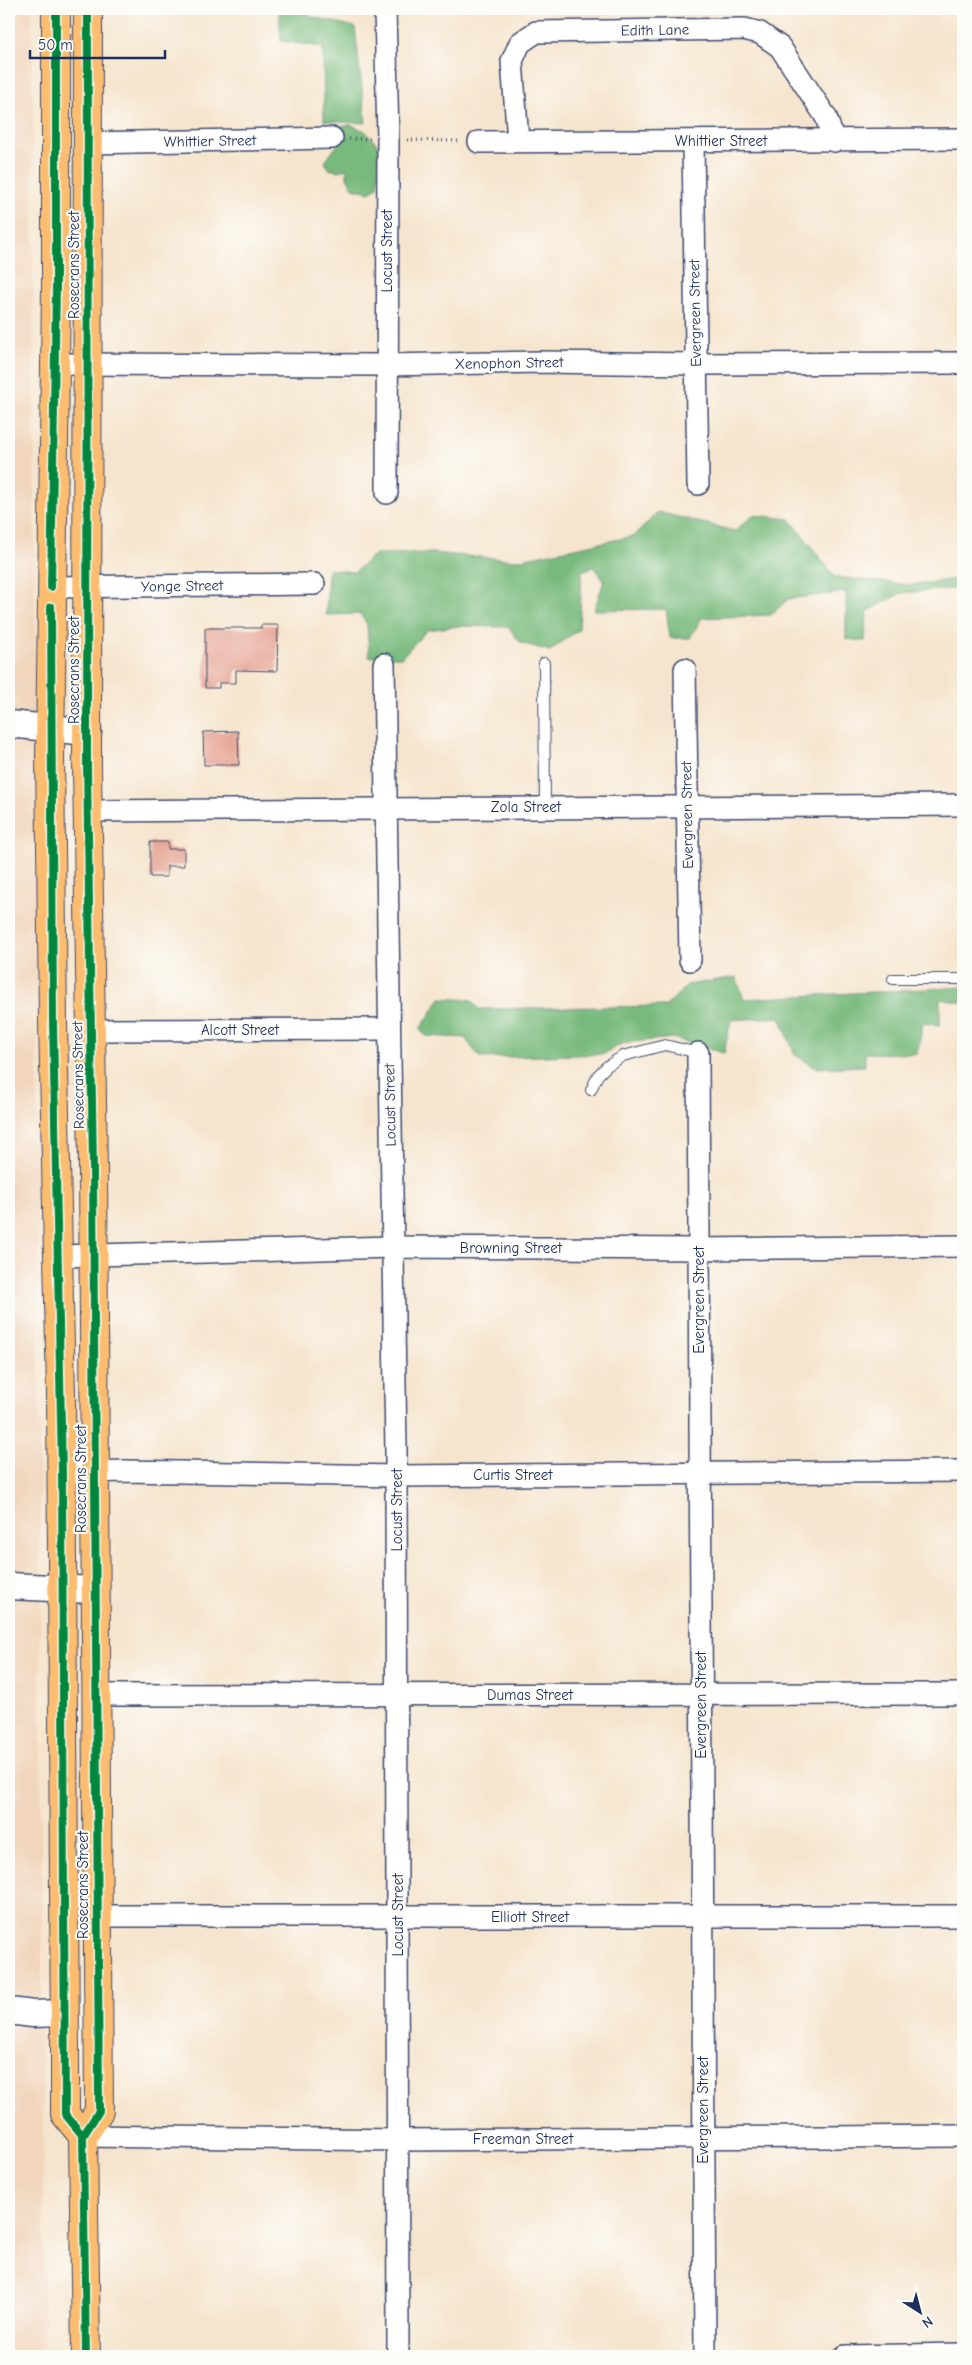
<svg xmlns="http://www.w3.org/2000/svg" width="972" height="2365" viewBox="0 0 972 2365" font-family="'Comic Neue',sans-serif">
	<rect width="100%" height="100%" fill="#fdfcf7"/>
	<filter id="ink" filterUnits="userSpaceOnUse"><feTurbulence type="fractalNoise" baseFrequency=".02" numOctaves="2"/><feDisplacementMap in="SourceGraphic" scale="10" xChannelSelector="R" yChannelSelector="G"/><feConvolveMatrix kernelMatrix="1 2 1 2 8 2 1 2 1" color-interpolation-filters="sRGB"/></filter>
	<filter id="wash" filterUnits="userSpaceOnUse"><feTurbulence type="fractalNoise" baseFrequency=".0096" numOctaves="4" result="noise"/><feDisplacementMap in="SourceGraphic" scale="20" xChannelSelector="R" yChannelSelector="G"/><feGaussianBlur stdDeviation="1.12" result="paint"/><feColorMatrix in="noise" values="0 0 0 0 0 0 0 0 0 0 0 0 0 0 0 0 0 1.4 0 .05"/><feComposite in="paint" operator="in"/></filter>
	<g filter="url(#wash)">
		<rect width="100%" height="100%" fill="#f6e5ce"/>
		<path fill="#f1d5bc" d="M9,9H32L44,2356H9Z"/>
		<g fill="#78ba7d" stroke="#4a746e">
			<path d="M279,9H308L309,16L355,27L366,123L324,121L323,47L281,41Z"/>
			<path d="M351,125L365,131L379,146L378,187L369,192L353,188L347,177V169L337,171L329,169L325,162L338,144L333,131L338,126Z"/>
			<path d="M658,512L735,531L753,515L790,519L835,577L910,585L963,578V588L901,593L867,612L865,641L846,639V592L788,599L771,615L702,618L690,638H670L666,609L594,610L604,581L594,567L582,571L579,629L550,651L521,643L508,627L460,626L427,630L402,657H369L367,624L360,614L326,615L328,569L354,572L375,554L432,553L516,560L634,536Z"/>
			<path d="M736,977L744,999L963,987V1003L940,999V1025L923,1023L917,1054L865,1053V1066L817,1068L795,1055L780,1017L731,1020L724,1053L673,1038L623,1043L604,1054L480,1058L465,1038L426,1036L420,1029L441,998L472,1000L478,1009L666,1006L687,985Z"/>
		</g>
		<g id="blocks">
			<g fill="#e6a494">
				<path d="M261,625H278L277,671L236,670V683H219V688H205V628H261Z"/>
				<path d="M238,731L239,765H204L203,732Z"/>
				<path d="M150,842H168V849H184V866H167V877H150Z"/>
			</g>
		</g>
	</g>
	<g filter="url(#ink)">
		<use href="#blocks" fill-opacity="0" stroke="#3c4a6f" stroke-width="1"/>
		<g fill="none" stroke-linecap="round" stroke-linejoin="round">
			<g stroke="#3c4a6f" stroke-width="12">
				<g id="service">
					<path d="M544,663L545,807"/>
					<path d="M893,979H963"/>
					<path d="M591,1090L598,1075L607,1066L623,1056L665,1045L698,1053"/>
				</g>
			</g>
			<g stroke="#3c4a6f" stroke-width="24">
				<g id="minor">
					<path d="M385,9L388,139L387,493"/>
					<path d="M518,141L512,61L520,43L536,32L744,29L760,33L780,47L826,117L834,141"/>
					<path d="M479,142L963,139"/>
					<path d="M693,142L698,484"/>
					<path d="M88,143L332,138"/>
					<path d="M54,364L386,365L540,362L696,364L963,363"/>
					<path d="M51,587L314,584"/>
					<path d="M384,664L396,1451L398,2356"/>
					<path d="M685,669L690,960"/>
					<path d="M88,811L963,805"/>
					<path d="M91,1030L389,1029"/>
					<path d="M698,1053L705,2356"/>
					<path d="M59,1256L392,1247L698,1249L963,1246"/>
					<path d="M62,1473L125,1471L396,1476L963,1471"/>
					<path d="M96,1695L963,1694"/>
					<path d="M97,1916H963"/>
					<path d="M83,2136L399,2140L963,2136"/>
					<path d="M845,2356L963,2354"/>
				</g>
			</g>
			<g stroke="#3c4a6f" stroke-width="29">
				<g id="tertiary">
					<path d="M9,724L88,732"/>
					<path d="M9,1586L95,1590"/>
					<path d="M9,2011L33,2014L64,2013"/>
				</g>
			</g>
			<g stroke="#3c4a6f" stroke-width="30">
				<g id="primary">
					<path d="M56,9V287L50,757L53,1022L61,1394L65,2050V2114L83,2136"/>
					<path d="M86,2356L83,2136L99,2111L93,1168L87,767L88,9"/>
				</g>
			</g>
			<g stroke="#3c4a6f" stroke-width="3" stroke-dasharray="1 4" stroke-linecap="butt">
				<path d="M349,139H370"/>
				<path d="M407,140L460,141"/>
			</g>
			<use href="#service" stroke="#fff" stroke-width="10"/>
			<use href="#minor" stroke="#fff" stroke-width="21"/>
			<use href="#tertiary" stroke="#fff" stroke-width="26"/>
			<use href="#primary" stroke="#fcbd6f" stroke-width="28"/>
			<g stroke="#fdfcf7" stroke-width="11">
				<g id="cycleway">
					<path d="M51,587L56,287V9"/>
					<path d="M51,607L53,1022L62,1473L65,2114L83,2136"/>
					<path d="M86,2356L83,2136L99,2111L93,1168L87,767L88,9"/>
				</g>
			</g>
			<use href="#cycleway" stroke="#00873e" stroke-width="8"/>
		</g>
	</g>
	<g text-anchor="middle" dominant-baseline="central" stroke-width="4.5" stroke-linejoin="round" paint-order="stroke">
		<g font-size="15" fill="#1b2f5e" stroke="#fdfcf7">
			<text transform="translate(655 30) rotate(-1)">Edith Lane</text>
			<text transform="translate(210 141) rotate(-1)">Whittier Street</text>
			<text x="721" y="141">Whittier Street</text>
			<text transform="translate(387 251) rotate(-90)">Locust Street</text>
			<text transform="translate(74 265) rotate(-90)">Rosecrans Street</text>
			<text transform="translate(695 313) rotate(-91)">Evergreen Street</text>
			<text transform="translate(509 363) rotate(-1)">Xenophon Street</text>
			<text transform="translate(182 586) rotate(-1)">Yonge Street</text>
			<text transform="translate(74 670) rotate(-90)">Rosecrans Street</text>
			<text x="526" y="807">Zola Street</text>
			<text transform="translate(687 815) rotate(-91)">Evergreen Street</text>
			<text x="240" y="1030">Alcott Street</text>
			<text transform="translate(78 1075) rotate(-91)">Rosecrans Street</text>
			<text transform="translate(390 1105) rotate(-91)">Locust Street</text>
			<text x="511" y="1248">Browning Street</text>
			<text transform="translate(699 1300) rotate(-90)">Evergreen Street</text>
			<text x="513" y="1475">Curtis Street</text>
			<text transform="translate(81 1479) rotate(-90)">Rosecrans Street</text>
			<text transform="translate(397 1510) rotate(-90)">Locust Street</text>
			<text x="530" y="1695">Dumas Street</text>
			<text transform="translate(701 1705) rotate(-90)">Evergreen Street</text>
			<text transform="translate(83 1885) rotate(-90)">Rosecrans Street</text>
			<text transform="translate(398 1915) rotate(-90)">Locust Street</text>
			<text x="530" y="1917">Elliott Street</text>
			<text transform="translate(703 2110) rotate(-90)">Evergreen Street</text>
			<text x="523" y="2139">Freeman Street</text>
		</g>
	</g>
	<rect width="972" height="2365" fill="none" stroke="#fdfcf7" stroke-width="30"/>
	<g transform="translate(920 2312) rotate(144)" stroke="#fdfcf7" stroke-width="4" paint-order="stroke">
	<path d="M0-4L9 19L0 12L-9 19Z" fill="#1b2f5e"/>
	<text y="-8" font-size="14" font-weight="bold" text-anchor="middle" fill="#1b2f5e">N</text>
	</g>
	<path d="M30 50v8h135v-8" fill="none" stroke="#1b2f5e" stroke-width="2.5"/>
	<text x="38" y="50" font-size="15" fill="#1b2f5e" stroke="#fdfcf7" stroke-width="4" paint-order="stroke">50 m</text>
</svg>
